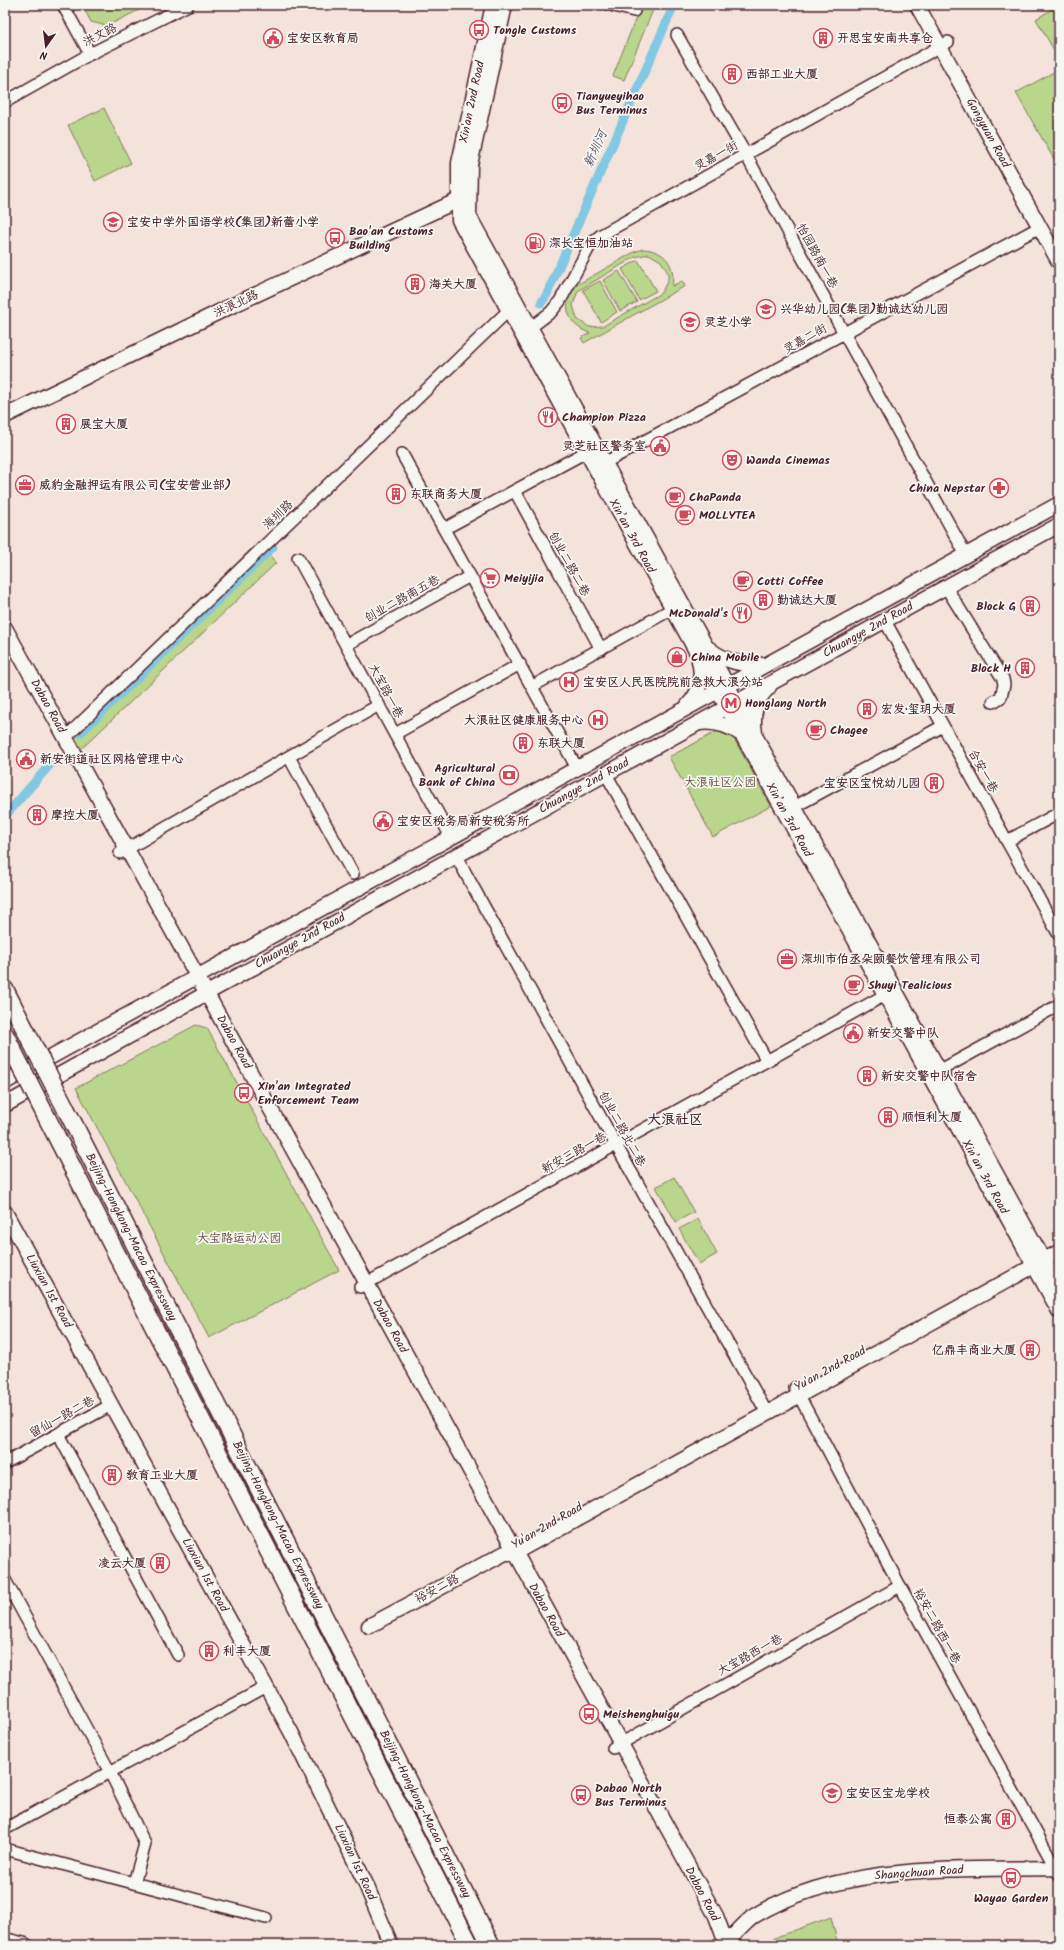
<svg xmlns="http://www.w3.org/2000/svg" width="1064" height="1950" viewBox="0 0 1064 1950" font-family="Kalam,'LXGW WenKai TC',sans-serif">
	<rect width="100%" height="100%" fill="#f4e3db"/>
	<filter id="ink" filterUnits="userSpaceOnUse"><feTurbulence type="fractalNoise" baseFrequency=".025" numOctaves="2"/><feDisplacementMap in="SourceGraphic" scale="8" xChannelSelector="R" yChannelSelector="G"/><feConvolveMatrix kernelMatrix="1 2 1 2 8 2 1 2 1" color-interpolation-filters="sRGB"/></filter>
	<g filter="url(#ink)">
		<g fill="#bad58c" stroke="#827a5c" fill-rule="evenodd">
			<path d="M82,5H149L107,26L91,22Z"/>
			<path d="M641,5H655L624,80L613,76Z"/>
			<path d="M1059,5V59L1036,19Z"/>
			<path d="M1059,69V168L1016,93Z"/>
			<path d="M104,108L131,163L95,181L68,125Z"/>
			<path d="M643,249C665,250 676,265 672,286L682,281L685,286L584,343L581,338L590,333C567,326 561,304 575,286L634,252ZM649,254L661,261L668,273V280L661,293L603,326L589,327L577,319L573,305L578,291L635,257Z"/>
			<path d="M638,260L656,291L639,300L622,269Z"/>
			<path d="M619,271L637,302L620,311L603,280Z"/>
			<path d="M600,281L617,312L601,322L583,290Z"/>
			<path d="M261,545L276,563L75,755L65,738Z"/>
			<path d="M727,726L771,806L713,837L669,757Z"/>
			<path d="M196,1025L207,1028L339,1270L209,1338L76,1088Z"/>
			<path d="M674,1177L694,1212L676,1222L656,1187Z"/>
			<path d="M698,1219L717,1254L699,1264L679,1229Z"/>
			<path d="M831,1917L838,1945H762L779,1936Z"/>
		</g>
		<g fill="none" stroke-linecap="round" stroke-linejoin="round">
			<g stroke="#82c7e3" stroke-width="9">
				<path d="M541,303L547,294L674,5"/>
				<path d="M80,733L273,547"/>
				<path d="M5,816L54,760"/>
			</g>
			<g stroke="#4a1f2b" stroke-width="14">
				<g id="minor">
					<path d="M63,5L90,54"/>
					<path d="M610,5L634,11"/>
					<path d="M677,35L746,155L966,555"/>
					<path d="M5,102L90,54L188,5"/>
					<path d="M530,328L551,312L560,301L592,242L601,235L948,42"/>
					<path d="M402,454L577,768"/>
					<path d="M604,463L1040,227"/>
					<path d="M515,491L601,649"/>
					<path d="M444,529L586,452"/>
					<path d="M298,558L451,837"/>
					<path d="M946,587L1003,679L1004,685L1001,697L993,702"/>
					<path d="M885,621L1059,935"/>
					<path d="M346,645L470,576"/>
					<path d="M533,686L672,609"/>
					<path d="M395,734L520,664"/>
					<path d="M65,738L508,311"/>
					<path d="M289,757L353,874"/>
					<path d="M606,774L767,1061"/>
					<path d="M794,807L943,726"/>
					<path d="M1007,841L1059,813"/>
					<path d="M120,853L379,705"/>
					<path d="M456,856L616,1145L767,1413"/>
					<path d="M939,1071L1059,1005"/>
					<path d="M360,1287L885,995"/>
					<path d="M795,1388L900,1586L1059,1874"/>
					<path d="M58,1434L178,1655"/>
					<path d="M5,1463L111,1405"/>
					<path d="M5,1580L110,1772L145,1844L134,1883"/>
					<path d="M613,1748L900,1586"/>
					<path d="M5,1829L266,1687"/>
					<path d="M5,1849L266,1918"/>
				</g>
			</g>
			<g stroke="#4a1f2b" stroke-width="17">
				<g id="major">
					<path d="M493,5L459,163V220L1059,1311"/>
					<path d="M505,5L470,165L469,216L1059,1288"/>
					<path d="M917,5L1059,262"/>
					<path d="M5,416L225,309L465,197"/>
					<path d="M5,628L716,1916L726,1943"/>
					<path d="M708,648C725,662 742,665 763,665"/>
					<path d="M688,705C700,693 703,677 699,661"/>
					<path d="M699,723C715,721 728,725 741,734"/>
					<path d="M755,733C752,715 755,700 769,687"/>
					<path d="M5,1082L1059,504"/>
					<path d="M5,1105L207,993L1059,525"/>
					<path d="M5,1212L291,1732L365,1882L391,1945"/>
					<path d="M369,1626L505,1553H514L1059,1252"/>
					<path d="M5,1940L25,1945"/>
					<path d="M726,1943C735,1935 744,1923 754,1916C842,1862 960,1870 1059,1868"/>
				</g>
			</g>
			<g stroke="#4a1f2b" stroke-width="20">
				<g id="highway">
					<path d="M5,990L31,1041"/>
					<path d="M5,1035L12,1049"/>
					<path d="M65,1107L491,1945"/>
					<path d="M45,1114L470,1945"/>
				</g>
			</g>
			<use href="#minor" stroke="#f6f6f2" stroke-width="11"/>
			<use href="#major" stroke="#f6f6f2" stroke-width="14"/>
			<use href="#highway" stroke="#f6f6f2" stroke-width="17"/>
			<g stroke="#4a1f2b" stroke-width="20" stroke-linecap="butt">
				<g id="highway-bridge">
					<path d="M31,1041L65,1107"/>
					<path d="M12,1049L45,1114"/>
				</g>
			</g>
			<use href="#highway-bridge" stroke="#f6f6f2" stroke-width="17"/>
		</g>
	</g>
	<defs>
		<g id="bus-ring" transform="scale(1)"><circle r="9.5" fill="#f6f6f2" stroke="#d1495b" stroke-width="1.5"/><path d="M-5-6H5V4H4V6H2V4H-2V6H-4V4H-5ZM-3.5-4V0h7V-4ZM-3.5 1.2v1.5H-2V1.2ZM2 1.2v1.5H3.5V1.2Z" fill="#d1495b"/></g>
		<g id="civic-ring" transform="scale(1)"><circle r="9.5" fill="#f6f6f2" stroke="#d1495b" stroke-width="1.5"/><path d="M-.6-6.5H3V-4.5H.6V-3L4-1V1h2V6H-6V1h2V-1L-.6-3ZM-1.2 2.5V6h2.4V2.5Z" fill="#d1495b"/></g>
		<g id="building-ring" transform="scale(1)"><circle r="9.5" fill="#f6f6f2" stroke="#d1495b" stroke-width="1.5"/><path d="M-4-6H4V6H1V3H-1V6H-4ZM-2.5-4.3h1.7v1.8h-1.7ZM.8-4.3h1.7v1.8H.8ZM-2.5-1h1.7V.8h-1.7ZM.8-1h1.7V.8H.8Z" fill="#d1495b"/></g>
		<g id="school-ring" transform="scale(1)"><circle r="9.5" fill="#f6f6f2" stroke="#d1495b" stroke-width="1.5"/><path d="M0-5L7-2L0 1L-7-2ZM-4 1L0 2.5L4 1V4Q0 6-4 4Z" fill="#d1495b"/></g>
		<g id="fuel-ring" transform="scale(1)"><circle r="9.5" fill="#f6f6f2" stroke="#d1495b" stroke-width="1.5"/><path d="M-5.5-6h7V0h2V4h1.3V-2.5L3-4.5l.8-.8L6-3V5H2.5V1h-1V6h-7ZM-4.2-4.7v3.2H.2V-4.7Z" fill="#d1495b"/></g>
		<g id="restaurant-ring" transform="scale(1)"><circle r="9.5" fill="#f6f6f2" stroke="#d1495b" stroke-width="1.5"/><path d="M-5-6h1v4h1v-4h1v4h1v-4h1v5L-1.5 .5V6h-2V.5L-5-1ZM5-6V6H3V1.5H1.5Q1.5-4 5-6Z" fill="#d1495b"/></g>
		<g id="theatre-ring" transform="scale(1)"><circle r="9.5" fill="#f6f6f2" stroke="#d1495b" stroke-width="1.5"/><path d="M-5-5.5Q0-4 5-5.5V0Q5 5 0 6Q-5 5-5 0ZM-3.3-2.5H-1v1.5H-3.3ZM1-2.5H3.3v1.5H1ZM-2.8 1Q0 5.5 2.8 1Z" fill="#d1495b"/></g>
		<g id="office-ring" transform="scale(1)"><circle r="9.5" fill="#f6f6f2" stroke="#d1495b" stroke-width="1.5"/><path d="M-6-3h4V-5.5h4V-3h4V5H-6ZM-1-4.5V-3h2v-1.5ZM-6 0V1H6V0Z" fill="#d1495b"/></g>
		<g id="pharmacy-ring" transform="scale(1)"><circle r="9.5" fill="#f6f6f2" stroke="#d1495b" stroke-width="1.5"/><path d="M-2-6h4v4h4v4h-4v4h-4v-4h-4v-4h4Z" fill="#d1495b"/></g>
		<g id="cafe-ring" transform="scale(1)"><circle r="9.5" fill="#f6f6f2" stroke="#d1495b" stroke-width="1.5"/><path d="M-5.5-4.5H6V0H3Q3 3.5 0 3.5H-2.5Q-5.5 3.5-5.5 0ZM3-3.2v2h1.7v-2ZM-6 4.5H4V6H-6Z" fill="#d1495b"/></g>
		<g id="supermarket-ring" transform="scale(1)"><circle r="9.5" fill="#f6f6f2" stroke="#d1495b" stroke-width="1.5"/><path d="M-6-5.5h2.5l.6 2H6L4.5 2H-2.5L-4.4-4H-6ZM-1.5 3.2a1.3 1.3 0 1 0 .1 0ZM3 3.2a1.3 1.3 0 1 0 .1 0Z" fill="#d1495b"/></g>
		<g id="shop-ring" transform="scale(1)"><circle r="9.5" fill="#f6f6f2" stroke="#d1495b" stroke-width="1.5"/><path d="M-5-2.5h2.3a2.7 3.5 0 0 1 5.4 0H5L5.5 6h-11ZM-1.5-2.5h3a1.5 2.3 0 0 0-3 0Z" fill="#d1495b"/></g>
		<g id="hospital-ring" transform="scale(1)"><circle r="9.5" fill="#f6f6f2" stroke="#d1495b" stroke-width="1.5"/><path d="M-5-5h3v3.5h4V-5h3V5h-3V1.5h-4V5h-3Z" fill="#d1495b"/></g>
		<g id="metro-ring" transform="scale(1)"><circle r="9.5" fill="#f6f6f2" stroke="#d1495b" stroke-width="1.5"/><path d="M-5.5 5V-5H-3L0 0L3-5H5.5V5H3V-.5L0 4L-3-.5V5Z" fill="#d1495b"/></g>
		<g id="bank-ring" transform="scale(1)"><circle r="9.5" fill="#f6f6f2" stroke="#d1495b" stroke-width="1.5"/><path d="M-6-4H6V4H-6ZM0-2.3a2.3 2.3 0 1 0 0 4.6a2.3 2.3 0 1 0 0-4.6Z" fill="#d1495b"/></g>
	</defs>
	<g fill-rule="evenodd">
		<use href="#bus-ring" x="479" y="30"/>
		<use href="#civic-ring" x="273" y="38"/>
		<use href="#building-ring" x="823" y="38"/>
		<use href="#building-ring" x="732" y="74"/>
		<use href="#bus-ring" x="562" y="103"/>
		<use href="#school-ring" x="113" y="222"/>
		<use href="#bus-ring" x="335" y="238"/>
		<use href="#fuel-ring" x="535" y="243"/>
		<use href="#building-ring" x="415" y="284"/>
		<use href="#school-ring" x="766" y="309"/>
		<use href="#school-ring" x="690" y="322"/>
		<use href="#restaurant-ring" x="548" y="417"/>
		<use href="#building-ring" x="66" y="424"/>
		<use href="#civic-ring" x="660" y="446"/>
		<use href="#theatre-ring" x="732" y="460"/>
		<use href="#office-ring" x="25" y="485"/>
		<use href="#pharmacy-ring" x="999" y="488"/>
		<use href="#building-ring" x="396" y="494"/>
		<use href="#cafe-ring" x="675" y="497"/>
		<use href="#cafe-ring" x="685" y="515"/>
		<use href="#supermarket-ring" x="490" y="578"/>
		<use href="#cafe-ring" x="743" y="581"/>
		<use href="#building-ring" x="763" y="600"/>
		<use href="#building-ring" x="1030" y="606"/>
		<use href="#restaurant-ring" x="742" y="613"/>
		<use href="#shop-ring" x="677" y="657"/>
		<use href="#building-ring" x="1025" y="668"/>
		<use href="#hospital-ring" x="569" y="682"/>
		<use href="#metro-ring" x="731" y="703"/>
		<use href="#building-ring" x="867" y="709"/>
		<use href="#hospital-ring" x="598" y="720"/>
		<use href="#cafe-ring" x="816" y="730"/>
		<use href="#building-ring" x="523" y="743"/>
		<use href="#civic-ring" x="26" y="759"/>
		<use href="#bank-ring" x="509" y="775"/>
		<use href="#building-ring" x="934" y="783"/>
		<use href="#building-ring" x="37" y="815"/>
		<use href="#civic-ring" x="383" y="821"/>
		<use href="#office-ring" x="787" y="959"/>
		<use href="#cafe-ring" x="854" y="985"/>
		<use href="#civic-ring" x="853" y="1033"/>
		<use href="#building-ring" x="867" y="1076"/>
		<use href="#bus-ring" x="244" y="1093"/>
		<use href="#building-ring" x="888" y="1117"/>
		<use href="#building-ring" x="1030" y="1350"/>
		<use href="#building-ring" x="112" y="1475"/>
		<use href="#building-ring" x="160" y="1563"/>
		<use href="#building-ring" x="209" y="1651"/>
		<use href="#bus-ring" x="589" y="1714"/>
		<use href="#school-ring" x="832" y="1793"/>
		<use href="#bus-ring" x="581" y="1795"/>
		<use href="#building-ring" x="1006" y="1819"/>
		<use href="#bus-ring" x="1011" y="1878"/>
	</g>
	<g text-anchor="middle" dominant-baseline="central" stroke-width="3.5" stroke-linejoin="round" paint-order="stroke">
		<g font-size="12" font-weight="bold" fill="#4a1f2b" stroke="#f6f6f2" text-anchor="start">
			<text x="493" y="30">Tongle Customs</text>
			<text x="287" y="38">宝安区教育局</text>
			<text x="837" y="38">开思宝安南共享仓</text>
			<text x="746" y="74">西部工业大厦</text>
			<text x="576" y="96">Tianyueyihao<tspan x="576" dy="14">Bus Terminus</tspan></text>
			<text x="127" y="222">宝安中学外国语学校(集团)新蕾小学</text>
			<text x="349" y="231">Bao'an Customs<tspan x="349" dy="14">Building</tspan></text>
			<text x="549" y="243">深长宝恒加油站</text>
			<text x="429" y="284">海关大厦</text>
			<text x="780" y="309">兴华幼儿园(集团)勤诚达幼儿园</text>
			<text x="704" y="322">灵芝小学</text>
			<text x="562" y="417">Champion Pizza</text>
			<text x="80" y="424">展宝大厦</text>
			<text x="646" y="446" text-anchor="end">灵芝社区警务室</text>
			<text x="746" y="460">Wanda Cinemas</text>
			<text x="39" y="485">威豹金融押运有限公司(宝安营业部)</text>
			<text x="985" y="488" text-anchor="end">China Nepstar</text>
			<text x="410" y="494">东联商务大厦</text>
			<text x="689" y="497">ChaPanda</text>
			<text x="699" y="515">MOLLYTEA</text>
			<text x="504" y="578">Meiyijia</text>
			<text x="757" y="581">Cotti Coffee</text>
			<text x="777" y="600">勤诚达大厦</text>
			<text x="1016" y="606" text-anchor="end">Block G</text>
			<text x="728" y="613" text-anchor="end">McDonald's</text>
			<text x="691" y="657">China Mobile</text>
			<text x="1011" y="668" text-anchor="end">Block H</text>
			<text x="583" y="682">宝安区人民医院院前急救大浪分站</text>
			<text x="745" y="703">Honglang North</text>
			<text x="881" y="709">宏发·玺玥大厦</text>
			<text x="584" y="720" text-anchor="end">大浪社区健康服务中心</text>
			<text x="830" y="730">Chagee</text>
			<text x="537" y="743">东联大厦</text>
			<text x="40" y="759">新安街道社区网格管理中心</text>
			<text x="495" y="768" text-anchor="end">Agricultural<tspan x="495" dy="14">Bank of China</tspan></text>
			<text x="920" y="783" text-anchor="end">宝安区宝悦幼儿园</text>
			<text x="51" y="815">摩控大厦</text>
			<text x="397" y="821">宝安区税务局新安税务所</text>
			<text x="801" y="959">深圳市伯丞朵颐餐饮管理有限公司</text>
			<text x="868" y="985">Shuyi Tealicious</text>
			<text x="867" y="1033">新安交警中队</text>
			<text x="881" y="1076">新安交警中队宿舍</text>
			<text x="258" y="1086">Xin'an Integrated<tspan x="258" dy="14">Enforcement Team</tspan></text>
			<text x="902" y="1117">顺恒利大厦</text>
			<text x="1016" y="1350" text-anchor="end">亿鼎丰商业大厦</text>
			<text x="126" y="1475">教育工业大厦</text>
			<text x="146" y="1563" text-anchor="end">凌云大厦</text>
			<text x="223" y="1651">利丰大厦</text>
			<text x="603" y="1714">Meishenghuigu</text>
			<text x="595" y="1788">Dabao North<tspan x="595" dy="14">Bus Terminus</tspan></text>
			<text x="846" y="1793">宝安区宝龙学校</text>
			<text x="992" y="1819" text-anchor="end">恒泰公寓</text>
			<text x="1011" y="1898" text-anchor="middle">Wayao Garden</text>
		</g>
		<g font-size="12" fill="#4a1f2b" stroke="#f6f6f2">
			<text transform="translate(100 35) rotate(-27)">洪文路</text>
			<text transform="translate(472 102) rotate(-78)">Xin'an 2nd Road</text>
			<text transform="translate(988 133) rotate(61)">Gongyuan Road</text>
			<text transform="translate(716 156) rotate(-29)">灵嘉一街</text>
			<text transform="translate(817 256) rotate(61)">怡园路南一巷</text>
			<text transform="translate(236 304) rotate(-25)">洪浪北路</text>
			<text transform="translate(805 339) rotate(-29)">灵嘉二街</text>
			<text transform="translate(278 515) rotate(-44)">海圳路</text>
			<text transform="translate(632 536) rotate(61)">Xin’an 3rd Road</text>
			<text transform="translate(569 564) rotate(61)">创业二路二巷</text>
			<text transform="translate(402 599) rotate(-29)">创业二路南五巷</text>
			<text transform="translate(868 630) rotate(-29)">Chuangye 2nd Road</text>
			<text transform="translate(386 691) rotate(62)">大宝路一巷</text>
			<text transform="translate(48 706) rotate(61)">Dabao Road</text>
			<text transform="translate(983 771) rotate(61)">合安一巷</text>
			<text transform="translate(584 786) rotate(-29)">Chuangye 2nd Road</text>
			<text transform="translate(789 820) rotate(61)">Xin’an 3rd Road</text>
			<text transform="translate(300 941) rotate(-29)">Chuangye 2nd Road</text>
			<text transform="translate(234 1042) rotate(61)">Dabao Road</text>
			<text transform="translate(622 1129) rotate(61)">创业二路北二巷</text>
			<text transform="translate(574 1153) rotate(-29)">新安三路一巷</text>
			<text transform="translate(985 1177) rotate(61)">Xin’an 3rd Road</text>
			<text transform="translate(131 1237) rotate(63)">Beijing-Hongkong-Macao Expressway</text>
			<text transform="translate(49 1291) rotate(61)">Liuxian 1st Road</text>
			<text transform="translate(390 1326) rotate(61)">Dabao Road</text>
			<text transform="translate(830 1369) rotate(-29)">Yu'an 2nd Road</text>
			<text transform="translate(62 1417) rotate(-29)">留仙一路二巷</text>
			<text transform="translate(278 1525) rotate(63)">Beijing-Hongkong-Macao Expressway</text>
			<text transform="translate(547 1526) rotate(-30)">Yu'an 2nd Road</text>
			<text transform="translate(205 1575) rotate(61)">Liuxian 1st Road</text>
			<text transform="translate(437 1589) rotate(-28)">裕安二路</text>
			<text transform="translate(546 1610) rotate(61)">Dabao Road</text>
			<text transform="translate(937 1626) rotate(61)">裕安二路西一巷</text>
			<text transform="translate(750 1655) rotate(-29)">大宝路西一巷</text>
			<text transform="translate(425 1814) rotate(63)">Beijing-Hongkong-Macao Expressway</text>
			<text transform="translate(355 1862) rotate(65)">Liuxian 1st Road</text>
			<text transform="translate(919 1873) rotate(-4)">Shangchuan Road</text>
			<text transform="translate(702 1894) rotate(62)">Dabao Road</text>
		</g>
		<g font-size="12" fill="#664c43" stroke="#f6f6f2">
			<text x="720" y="782">大浪社区公园</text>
			<text x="239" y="1238">大宝路运动公园</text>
		</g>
		<g font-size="13" font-style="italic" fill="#5b5162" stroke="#f6f6f2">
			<text transform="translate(596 149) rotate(-66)">新圳河</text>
		</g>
		<g font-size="14" font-weight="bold" fill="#4a1f2b" stroke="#f6f6f2">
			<text x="675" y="1120">大浪社区</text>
		</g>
	</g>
	<rect width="1064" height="1950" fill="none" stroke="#f6f6f2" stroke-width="20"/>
	<rect x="10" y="10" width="1044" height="1930" fill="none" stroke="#4a1f2b" stroke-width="1.5" filter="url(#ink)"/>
	<g transform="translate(46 46) rotate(194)" stroke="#f6f6f2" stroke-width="3" paint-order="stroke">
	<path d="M0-3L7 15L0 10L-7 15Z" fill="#4a1f2b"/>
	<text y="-6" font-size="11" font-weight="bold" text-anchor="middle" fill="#4a1f2b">N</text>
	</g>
</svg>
